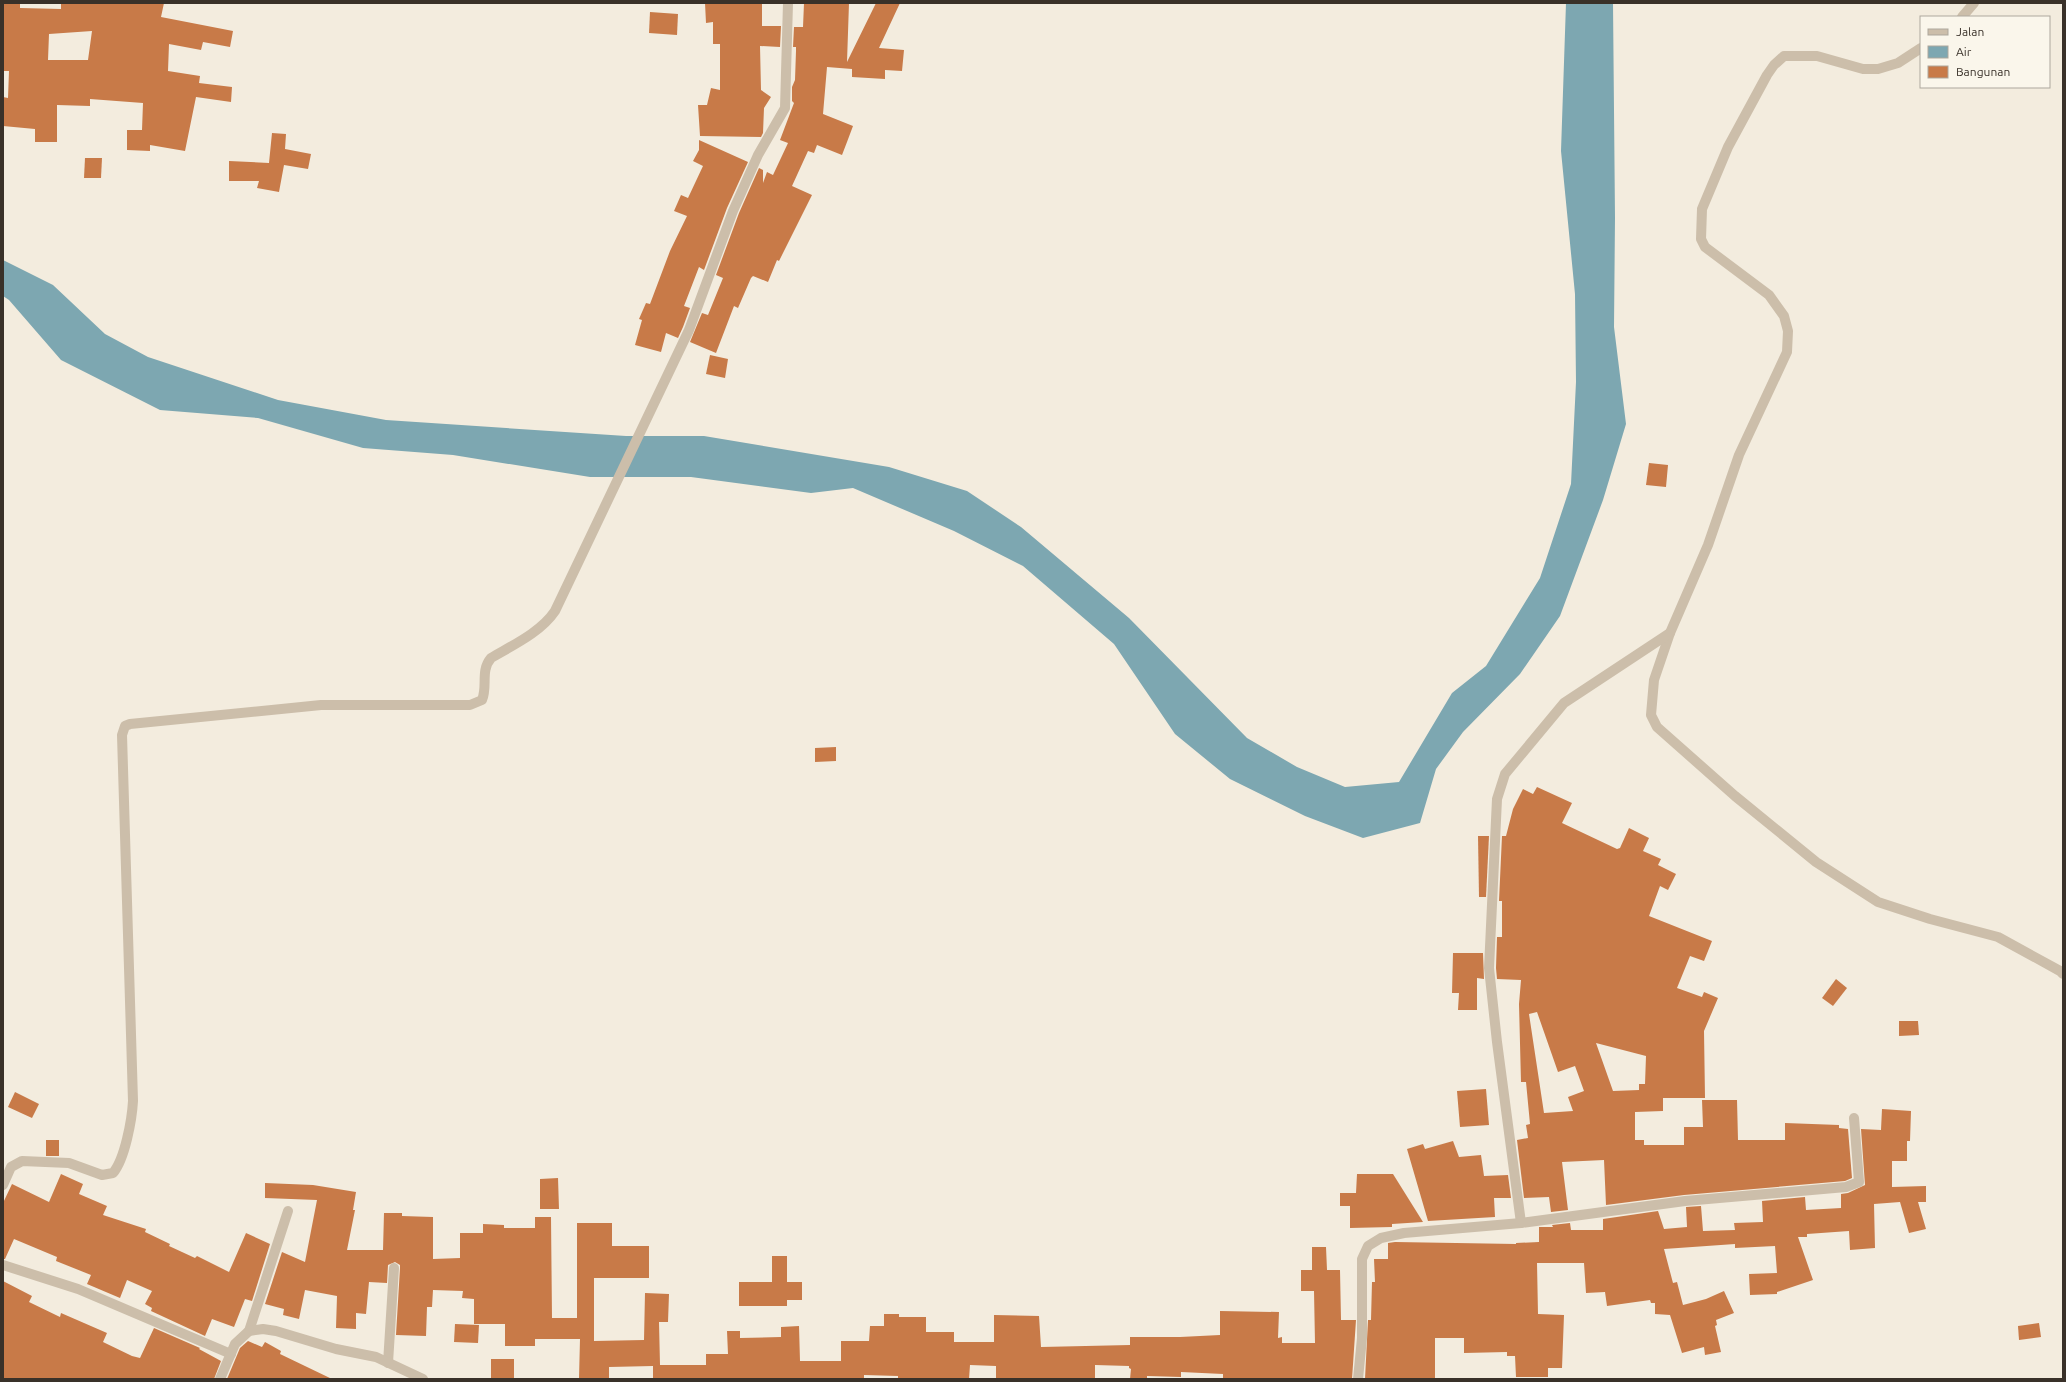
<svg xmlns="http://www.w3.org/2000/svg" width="2066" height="1382" viewBox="0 0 2066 1382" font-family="Ubuntu,sans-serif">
	<rect width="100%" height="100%" fill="#f3ecde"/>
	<path fill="#7da7b1" d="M1566,3H1613L1615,218L1614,327L1626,424L1603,500L1560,616L1520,674L1463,732L1436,769L1420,823L1363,838L1305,816L1230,779L1175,734L1114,644L1023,566L954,531L853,488L811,493L691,477H590L453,455L363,448L258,418L160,410L61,360L9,300L3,296V260L53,285L105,334L148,357L278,400L386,420L626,436H704L889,467L967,491L1021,527L1129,618L1247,738L1297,767L1345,787L1399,782L1452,693L1486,666L1540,578L1571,484L1576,382L1575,294L1561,151Z"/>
	<g fill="#c87a48" fill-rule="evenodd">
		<path d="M3,3H20V8L61,9V3H164L161,17L233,31L230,47L203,42L201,50L169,44L168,71L200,76L199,83L232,87L231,102L196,97L185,151L150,145V151L127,150V130H142L143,103L90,99V106L57,105V142H35V129L3,126V97L8,98L9,71H3ZM92,31L88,60H48L49,34Z"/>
		<path d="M705,3H762V26H781L780,47L760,46L761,90L771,97L764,108L763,133L761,137L700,136L698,105H707L711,88L720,90V44H713V22L706,23Z"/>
		<path d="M804,3H849L847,62L876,3H900L879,48L904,50L902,71L885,70V79L852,77V69L827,67L823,114L853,126L847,142L842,155L817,145L814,153L808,151L792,186L812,195L779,261L777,260L768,282L753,276L751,278L738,308L734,306L716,353L690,342L702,313L708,315L723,278L716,275L739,213L759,168L763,170V183L767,172L773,175L788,143L780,140L794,103L792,101V87L795,80L796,51V47H793L794,27H803Z"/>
		<path d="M650,12L678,14L677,35L649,33Z"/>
		<path d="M272,133L286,134L285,149L311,154L308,169L284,165L279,192L257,188L259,181H229V161L269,163Z"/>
		<path d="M699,140L748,162L727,208L704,270L699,267L684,306L690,308L683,327L678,338L666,333L661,352L635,345L642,320L639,319L646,303L650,304L670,251L687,216L674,211L681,195L688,198L703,166L693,161L699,150Z"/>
		<path d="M85,158H102L101,178H84Z"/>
		<path d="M710,355L728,359L725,378L706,374Z"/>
		<path d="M1649,463L1668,465L1666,487L1646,485Z"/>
		<path d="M836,747V761L815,762V748Z"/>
		<path d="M1537,787L1572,803L1562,823L1617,849L1620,848L1629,828L1649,838L1643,851L1661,859L1658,865L1676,874L1668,890L1660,886L1649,916L1712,941L1704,961L1690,956L1677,988L1702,997L1704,992L1718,998L1704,1031L1705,1098H1663V1111L1635,1112V1140H1644V1145H1684V1127H1703L1702,1100H1737L1738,1140H1785V1123L1839,1125V1128L1848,1129L1852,1178L1845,1181L1684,1195L1606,1205L1604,1160L1562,1162L1568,1210L1551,1212L1549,1197L1524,1198L1517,1140L1528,1138L1526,1125L1530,1124L1526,1082H1521L1519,1004L1521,980L1497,979L1496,968L1497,937H1502V901H1499L1502,836H1506L1513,809L1523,789L1533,794ZM1537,1012L1558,1072L1575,1066L1584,1091L1568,1097L1573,1111L1544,1113L1529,1014ZM1596,1043L1646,1056L1645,1084H1639V1090L1613,1091Z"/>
		<path d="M1478,836H1489L1486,897H1479Z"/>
		<path d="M1453,953H1483L1484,979L1477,978V1010H1458L1459,993H1452Z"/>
		<path d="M1836,979L1847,988L1833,1006L1822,998Z"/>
		<path d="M1899,1021H1918L1919,1035L1899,1036Z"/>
		<path d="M1486,1089L1489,1125L1460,1127L1457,1091Z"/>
		<path d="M15,1092L39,1104L32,1118L8,1107Z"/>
		<path d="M1882,1109L1911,1111L1910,1141H1907V1161H1892V1187L1926,1186V1202H1918L1926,1229L1909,1233L1900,1202L1874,1204L1875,1248L1850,1250L1849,1231L1807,1234V1237H1798L1813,1280L1777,1292V1294L1750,1295L1749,1274L1777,1273L1775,1246L1735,1248V1244L1664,1249L1673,1283L1677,1282L1683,1305L1706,1299L1724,1291L1734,1313L1716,1320L1717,1325L1715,1326L1721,1352L1705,1355L1704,1347L1682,1353L1670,1315L1655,1314V1303H1651L1650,1300L1607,1306L1605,1292L1586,1293L1584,1263H1537L1538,1314L1564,1315L1562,1368H1548V1377H1516L1515,1356H1507V1352L1464,1353V1338H1435V1379H1365L1368,1320H1371L1372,1282H1375L1374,1259H1388V1243L1395,1242L1516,1244V1243L1539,1242V1227H1553L1552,1225L1570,1223L1571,1230H1603V1219L1658,1211L1664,1229L1687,1227L1686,1207L1701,1206L1703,1231L1735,1230L1734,1223L1763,1222L1762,1201L1805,1197L1806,1210L1841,1208V1194L1848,1193L1865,1185L1861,1129L1881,1130Z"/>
		<rect x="46" y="1140" width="13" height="16"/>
		<path d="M1453,1141L1459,1157L1481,1155L1484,1176L1508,1175L1511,1198H1494L1495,1217L1428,1221L1407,1149L1423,1144L1425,1149Z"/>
		<path d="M61,1174L83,1184L79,1194L107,1206L103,1215L146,1229L145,1232L170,1244L169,1246L195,1258L197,1256L229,1272L246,1233L270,1244L252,1301L245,1299L234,1327L212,1319L205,1336L151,1311L152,1308L145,1304L152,1291L127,1280L120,1298L87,1284L91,1275L56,1261L57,1257L14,1239L5,1259H3V1203L12,1184L49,1202Z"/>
		<path d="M1357,1174H1393L1423,1222L1392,1224V1227L1350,1228V1206H1340V1193H1356Z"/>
		<path d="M558,1178L559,1209H540V1179Z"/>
		<path d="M265,1183L313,1185L356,1192L353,1210H355L347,1250H383L384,1213H402V1216L433,1217V1259L460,1258V1233H483V1224L504,1225V1228H535V1217H551L552,1318H577V1223H612V1246H649V1278H594V1341L644,1340L645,1293L669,1294L668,1322H659L660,1365H706V1354H728L727,1331H740V1338L781,1337V1327L799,1326L800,1361H841V1341H869L870,1326H884V1314H899V1317H926V1332H954V1342H994V1315L1039,1316L1041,1347L1130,1345V1337H1180L1220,1335V1311L1279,1312L1278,1338L1282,1337V1343H1315L1314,1291H1301V1270H1312V1247H1326L1327,1270H1340L1341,1320H1356L1352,1379H1223V1374L1181,1372V1377L1147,1376V1379H1130L1131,1369L1129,1368V1366L1095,1365V1379H996V1366L970,1365L969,1379H898V1376L864,1375V1379H653V1366L609,1367V1379H579L580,1339H535V1346H505V1324H474V1299L462,1298L463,1291L433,1290L432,1307H427L426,1336L396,1335L400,1268V1265L395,1262L388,1265L387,1283L369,1282L366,1314L356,1313V1329L336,1328L337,1296L305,1290L299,1319L283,1315L284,1309L265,1304L282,1252L305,1262L317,1200L265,1198Z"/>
		<path d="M772,1256H787V1282H802V1300H787V1306H739V1282H772Z"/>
		<path d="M3,1281L32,1296L29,1302L60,1317L61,1313L107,1333L103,1342L132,1356L140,1358L154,1328L200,1348L199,1349L221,1361L214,1379H3Z"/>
		<path d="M2039,1323L2041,1337L2019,1340L2018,1326Z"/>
		<path d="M455,1324L479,1325L478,1343L454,1342Z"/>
		<path d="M248,1341L262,1347L265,1342L281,1351L280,1354L332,1379H227L240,1348Z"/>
		<rect x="491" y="1359" width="23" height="20"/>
	</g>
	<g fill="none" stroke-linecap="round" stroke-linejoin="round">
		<g stroke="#ccbeaa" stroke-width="10">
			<path d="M1962,17L1974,3"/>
			<path d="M1921,48L1898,63L1878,69H1863L1817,56H1784L1774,65L1767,75L1728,147L1702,209L1701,239L1705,247L1769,295L1784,316L1788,331L1787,352L1739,455L1708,545L1670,633L1654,680L1651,715L1657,727L1735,796L1816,862L1878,902L1930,919L1998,937L2060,971L2063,974"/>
			<path d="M3,1185L11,1167L22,1161L69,1163L102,1175L113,1173C125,1159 132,1119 133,1101L122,735L125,726L130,724L321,705H470L482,700C488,686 480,671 491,658C513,645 541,632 555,611L689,330L733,211L758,155L785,108L788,3"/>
			<path d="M1521,1223L1497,1042L1489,968L1497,799L1505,774L1564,703L1670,633"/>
			<path d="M3,1265L78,1289L231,1354"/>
			<path d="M249,1331L288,1211"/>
			<path d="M388,1363L394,1268"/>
			<path d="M220,1379L235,1344L249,1331L263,1329L276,1331L336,1349L376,1357L423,1379"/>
			<path d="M1358,1379L1362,1338V1259L1368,1246L1381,1238L1404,1233L1521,1223L1685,1201L1846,1187L1859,1182L1854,1118"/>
		</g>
	</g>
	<rect width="2066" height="1382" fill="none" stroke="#393129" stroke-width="8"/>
	<rect x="1920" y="16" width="130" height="72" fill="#faf6eb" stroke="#ada79d"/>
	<rect x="1928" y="29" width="20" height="6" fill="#ccbeaa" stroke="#ada79d"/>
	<text x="1956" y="36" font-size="12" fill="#393129">Jalan</text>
	<rect x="1928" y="46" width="20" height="12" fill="#7da7b1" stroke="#ada79d"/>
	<text x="1956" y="56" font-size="12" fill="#393129">Air</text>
	<rect x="1928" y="66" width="20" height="12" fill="#c87a48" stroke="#ada79d"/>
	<text x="1956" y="76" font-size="12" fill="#393129">Bangunan</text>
</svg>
